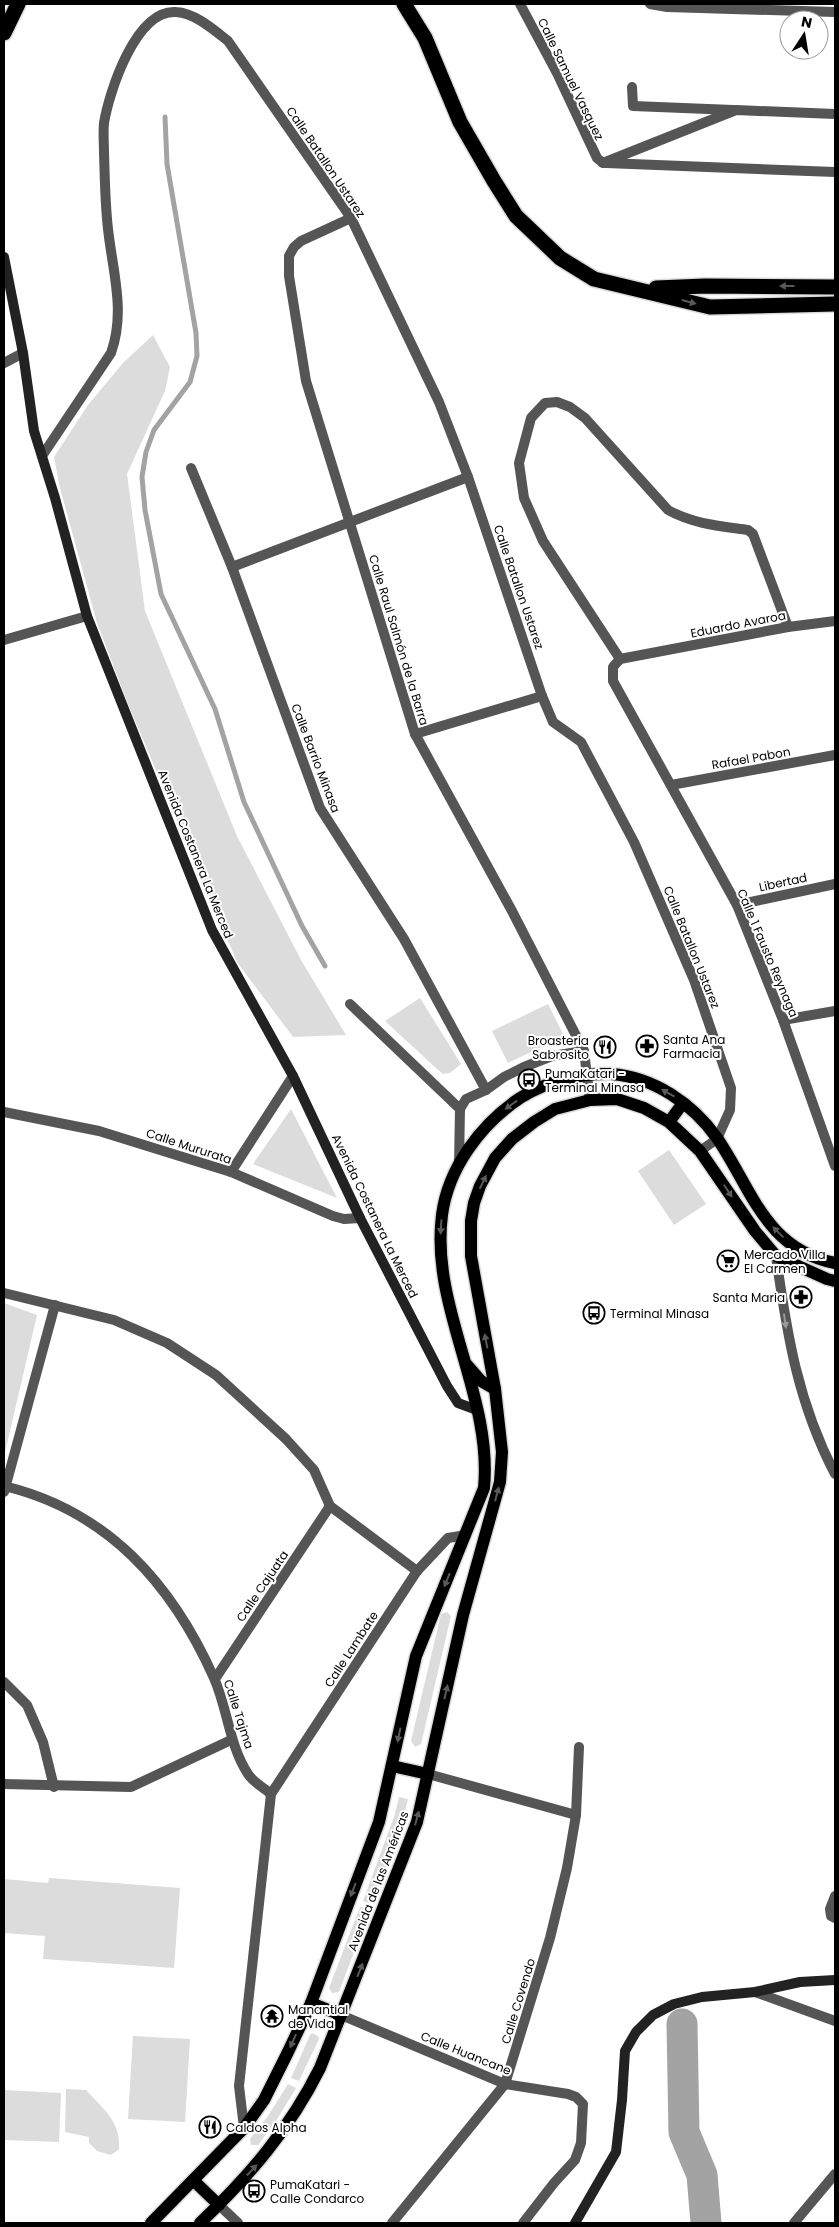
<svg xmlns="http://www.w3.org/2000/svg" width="839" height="2227" viewBox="0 0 839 2227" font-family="Poppins,sans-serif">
	<rect width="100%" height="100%" fill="#fff"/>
	<g fill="#dcdcdc">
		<path d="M153,335L170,367L165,391L127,474L145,611L237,836L301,960L346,1035L293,1037L237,962L128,704L97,623L60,488L54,457L88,405L123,363Z"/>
		<path d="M420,998L461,1064L450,1073L443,1074L436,1068L385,1021Z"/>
		<path d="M548,1004L564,1036L508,1063L492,1031Z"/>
		<path d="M291,1109L337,1198L253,1164Z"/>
		<path d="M669,1150L706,1204L674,1225L638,1171Z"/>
		<path d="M4,1303L37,1315L4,1457Z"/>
		<path d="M447,1612L451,1616L421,1744L415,1747L411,1741L441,1614Z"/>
		<path d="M399,1797L408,1799L403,1820L372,1904L363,1901L394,1817Z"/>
		<path d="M49,1878L180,1888L174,1968L43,1959L45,1936L4,1933V1879L48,1883Z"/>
		<path d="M360,1907L370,1909L339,1992L332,1993L329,1988Z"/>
		<path d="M312,2033L318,2036L319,2039L299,2081L291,2078L310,2035Z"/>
		<path d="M133,2036L190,2039L185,2122L128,2119Z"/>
		<path d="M288,2084L296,2088L276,2121L258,2145H251L250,2139L268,2116Z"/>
		<path d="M66,2089L86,2090C103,2109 121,2121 119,2149L111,2155L97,2151L89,2143V2137L65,2132Z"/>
		<path d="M4,2090L61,2093L59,2142L4,2140Z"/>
	</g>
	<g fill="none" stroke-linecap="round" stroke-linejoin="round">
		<path stroke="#a3a3a3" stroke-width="5" d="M165,117L167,164L196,333L197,356L190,382L154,430L146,452L142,477L145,510L161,594L215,709L244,802L302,926L325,966"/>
		<path stroke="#a3a3a3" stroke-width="31" d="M682,2024L684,2132L702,2175L706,2223"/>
		<g stroke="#dbdbdb" stroke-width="15">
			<g id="primary">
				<path d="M669,1122L683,1103"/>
				<path d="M467,1365L481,1381L495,1389"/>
				<path d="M392,1766L428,1774"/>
				<path d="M311,2003L341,2015"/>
				<path d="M194,2181L219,2205"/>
				<path d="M151,2223L244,2128L264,2100L288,2052L311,2003L379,1822L416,1656L484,1488C493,1396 430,1307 442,1215C448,1168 481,1124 520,1098C547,1081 580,1073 611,1074C654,1077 693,1104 717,1138C752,1189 765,1249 835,1263"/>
				<path d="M200,2223C250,2175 289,2130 320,2068L417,1822L463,1615L500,1482L502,1452L495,1389L471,1256V1221L474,1203L480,1186L495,1158L512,1139L534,1122L555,1109L590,1100L617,1099L644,1108L669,1122L700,1151L755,1231L776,1256L827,1279L835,1281"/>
			</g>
		</g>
		<g stroke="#dbdbdb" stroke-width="18">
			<g id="highway">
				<path d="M404,4L425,38L460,122L494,181L516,216L560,258L594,279L710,307L835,304"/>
				<path d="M4,33L18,4"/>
				<path d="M656,288L705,286L835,287"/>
			</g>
		</g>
		<g stroke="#555" stroke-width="10">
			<path d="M520,4L558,75L597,158L603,163"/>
			<path d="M650,4L667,7L835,12"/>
			<path d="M632,87L633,106L733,110"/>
			<path d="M603,163L736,110L835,114"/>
			<path d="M606,163L835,172"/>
			<path d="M351,218L301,241L294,247L289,256V276L306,381L415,734L512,911L584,1051L590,1100"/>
			<path d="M4,363L23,353"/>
			<path d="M42,456L111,353C125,314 114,276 109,237C105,209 105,181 104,153C104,143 103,132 104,123C109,92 136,9 176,12C195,13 214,30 228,41L351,218L439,402L468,477L542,696L553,722L581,742L634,842L694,980L731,1088L730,1110L717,1139L700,1151"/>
			<path d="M191,468L232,567L320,808L404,939L486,1090"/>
			<path d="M232,567L468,477"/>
			<path d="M835,621L788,627L620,659L613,667V681L737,905L783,1020L835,1166"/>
			<path d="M4,640L87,616"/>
			<path d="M620,659L543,541L524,498L519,463L531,418L545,403L557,402L570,407L585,418L668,510C693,524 720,526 748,530L753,534L788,627"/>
			<path d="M415,734L542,696"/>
			<path d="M671,785L835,755"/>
			<path d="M737,905L835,884"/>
			<path d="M350,1004L460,1109"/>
			<path d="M783,1020L835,1011"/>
			<path d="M4,1112L99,1131L231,1172L333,1216L344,1219L360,1218"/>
			<path d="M459,1164L460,1109L466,1099L486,1090L504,1077L524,1067L552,1056L584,1051"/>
			<path d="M231,1172L293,1076"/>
			<path d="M776,1256C787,1335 798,1403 835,1474"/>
			<path d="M4,1293L114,1320L167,1343L216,1375L286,1439L314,1470L330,1506L417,1571"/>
			<path d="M4,1486C108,1511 172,1584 214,1678C228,1710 229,1745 248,1774C253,1782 264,1788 271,1794"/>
			<path d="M4,1492L55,1305"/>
			<path d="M215,1679L330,1506"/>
			<path d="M4,1682L27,1705L43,1742L54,1787"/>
			<path d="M428,1774L576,1815"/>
			<path d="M4,1784L131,1787L231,1740"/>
			<path d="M835,1896L830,1909L831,1916L835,1918"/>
			<path d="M755,1992L835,2021"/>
			<path d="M341,2015L505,2084L568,2094L576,2097L583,2104L581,2143L575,2160L554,2183L523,2223"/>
			<path d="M244,2128L239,2086L271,1794L417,1571L448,1538L466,1535"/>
			<path d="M219,2205L238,2223"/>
			<path d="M392,2223L505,2084L550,1938L567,1868L576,1815L579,1747"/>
			<path d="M794,2223L835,2174"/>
		</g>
		<g stroke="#222" stroke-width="10">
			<path d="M4,257L23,353L34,431L55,498L87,616L212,930L293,1076L360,1218L447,1386L458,1403L477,1410"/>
			<path d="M575,2223L616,2152L622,2100L625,2051L636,2032L653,2015L674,2004L702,1997L755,1992L800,1982L835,1980"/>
		</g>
		<use href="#primary" stroke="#000" stroke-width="12"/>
		<use href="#highway" stroke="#000" stroke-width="15"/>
	</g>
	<defs><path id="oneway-solid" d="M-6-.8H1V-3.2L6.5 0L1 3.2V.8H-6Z" transform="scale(1.25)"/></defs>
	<g fill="#595959">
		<use href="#oneway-solid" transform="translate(787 286) rotate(-180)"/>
		<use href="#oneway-solid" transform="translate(689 302) rotate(15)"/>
		<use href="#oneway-solid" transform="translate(668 1093) rotate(-151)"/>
		<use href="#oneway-solid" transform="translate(511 1105) rotate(144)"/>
		<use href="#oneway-solid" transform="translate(483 1182) rotate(-64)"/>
		<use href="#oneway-solid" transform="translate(728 1191) rotate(57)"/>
		<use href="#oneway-solid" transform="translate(441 1227) rotate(93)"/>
		<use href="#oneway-solid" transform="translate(778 1232) rotate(-135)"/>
		<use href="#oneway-solid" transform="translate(486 1341) rotate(-101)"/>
		<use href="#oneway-solid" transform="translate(497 1494) rotate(-75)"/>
		<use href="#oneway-solid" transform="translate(447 1580) rotate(112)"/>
		<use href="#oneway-solid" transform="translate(446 1692) rotate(-77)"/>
		<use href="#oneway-solid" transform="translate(399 1735) rotate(102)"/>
		<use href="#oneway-solid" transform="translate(417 1818) rotate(-75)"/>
		<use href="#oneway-solid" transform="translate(353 1890) rotate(111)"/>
		<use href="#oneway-solid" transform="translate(360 1970) rotate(-68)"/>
		<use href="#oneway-solid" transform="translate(293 2041) rotate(114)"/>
		<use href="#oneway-solid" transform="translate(252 2170) rotate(-47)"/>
	</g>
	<use fill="#999" href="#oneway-solid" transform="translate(785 1321) rotate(82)"/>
	<defs>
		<g id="pharmacy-ring" transform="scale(1.125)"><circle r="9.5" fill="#fff" stroke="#000" stroke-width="1.5"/><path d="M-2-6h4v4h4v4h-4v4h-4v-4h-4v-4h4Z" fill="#000"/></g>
		<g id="restaurant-ring" transform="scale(1.125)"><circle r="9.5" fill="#fff" stroke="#000" stroke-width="1.5"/><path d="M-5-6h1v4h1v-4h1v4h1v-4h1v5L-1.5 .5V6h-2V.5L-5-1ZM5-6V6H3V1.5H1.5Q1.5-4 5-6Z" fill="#000"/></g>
		<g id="bus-ring" transform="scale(1.125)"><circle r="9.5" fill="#fff" stroke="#000" stroke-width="1.5"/><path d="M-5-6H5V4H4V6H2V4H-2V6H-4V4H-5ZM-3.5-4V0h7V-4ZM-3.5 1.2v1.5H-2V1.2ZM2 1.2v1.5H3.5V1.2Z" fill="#000"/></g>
		<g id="supermarket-ring" transform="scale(1.125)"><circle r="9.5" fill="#fff" stroke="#000" stroke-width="1.5"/><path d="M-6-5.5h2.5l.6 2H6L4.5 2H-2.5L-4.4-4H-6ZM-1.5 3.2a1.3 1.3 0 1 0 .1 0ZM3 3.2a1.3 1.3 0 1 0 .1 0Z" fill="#000"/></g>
		<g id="temple-ring" transform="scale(1.125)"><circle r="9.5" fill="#fff" stroke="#000" stroke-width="1.5"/><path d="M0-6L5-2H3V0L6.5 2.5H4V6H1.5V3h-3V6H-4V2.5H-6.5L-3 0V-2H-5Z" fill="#000"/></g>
	</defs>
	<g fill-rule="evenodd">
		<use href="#pharmacy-ring" x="647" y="1046"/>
		<use href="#restaurant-ring" x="605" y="1047"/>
		<use href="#bus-ring" x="529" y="1080"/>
		<use href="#supermarket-ring" x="728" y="1261"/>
		<use href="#pharmacy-ring" x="801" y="1297"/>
		<use href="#bus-ring" x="594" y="1313"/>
		<use href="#temple-ring" x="272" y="2016"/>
		<use href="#restaurant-ring" x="210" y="2127"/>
		<use href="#bus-ring" x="254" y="2191"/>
	</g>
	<g text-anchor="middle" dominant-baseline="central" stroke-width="4" stroke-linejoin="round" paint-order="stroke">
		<g font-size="12" fill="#000" stroke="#fff">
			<text transform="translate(571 79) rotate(64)">Calle Samuel Vasquez</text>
			<text transform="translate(326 162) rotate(56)">Calle Batallon Ustarez</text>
			<text transform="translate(519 587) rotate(71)">Calle Batallon Ustarez</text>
			<text transform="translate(738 624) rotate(-11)">Eduardo Avaroa</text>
			<text transform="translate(399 640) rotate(73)">Calle Raul Salmón de la Barra</text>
			<text transform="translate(316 758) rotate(69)">Calle Barrio Minasa</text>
			<text transform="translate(751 758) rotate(-10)">Rafael Pabon</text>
			<text transform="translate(196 854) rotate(68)">Avenida Costanera La Merced</text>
			<text transform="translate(783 882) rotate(-12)">Libertad</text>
			<text transform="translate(692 947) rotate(68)">Calle Batallon Ustarez</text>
			<text transform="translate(768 953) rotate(67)">Calle 1 Fausto Reynaga</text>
			<text transform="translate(189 1146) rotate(18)">Calle Mururata</text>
			<text transform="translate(375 1216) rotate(64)">Avenida Costanera La Merced</text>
			<text transform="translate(262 1586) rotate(-56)">Calle Cajuata</text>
			<text transform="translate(351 1649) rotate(-57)">Calle Lambate</text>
			<text transform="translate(239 1714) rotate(72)">Calle Tajma</text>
			<text transform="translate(378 1881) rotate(-69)">Avenida de las Américas</text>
			<text transform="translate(518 2001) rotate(-73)">Calle Covendo</text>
			<text transform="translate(466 2053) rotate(22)">Calle Huancane</text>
		</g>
		<g font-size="12" fill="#000" stroke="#fff" text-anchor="start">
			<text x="663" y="1039">Santa Ana<tspan x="663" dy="14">Farmacia</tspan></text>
			<text x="589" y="1040" text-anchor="end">Broasteria<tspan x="589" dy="14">Sabrosito</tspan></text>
			<text x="545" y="1073">PumaKatari -<tspan x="545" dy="14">Terminal Minasa</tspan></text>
			<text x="744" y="1254">Mercado Villa<tspan x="744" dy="14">El Carmen</tspan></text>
			<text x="785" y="1297" text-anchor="end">Santa Maria</text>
			<text x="610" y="1313">Terminal Minasa</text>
			<text x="288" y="2009">Manantial<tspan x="288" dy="14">de Vida</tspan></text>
			<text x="226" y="2127">Caldos Alpha</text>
			<text x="270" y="2184">PumaKatari -<tspan x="270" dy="14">Calle Condarco</tspan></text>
		</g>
	</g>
	<rect width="839" height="2227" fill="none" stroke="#000000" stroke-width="10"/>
	<g transform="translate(804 35) rotate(12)"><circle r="24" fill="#ffffff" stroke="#999999"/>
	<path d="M0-4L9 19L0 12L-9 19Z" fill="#000000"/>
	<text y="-8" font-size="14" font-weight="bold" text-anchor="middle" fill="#000000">N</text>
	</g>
</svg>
